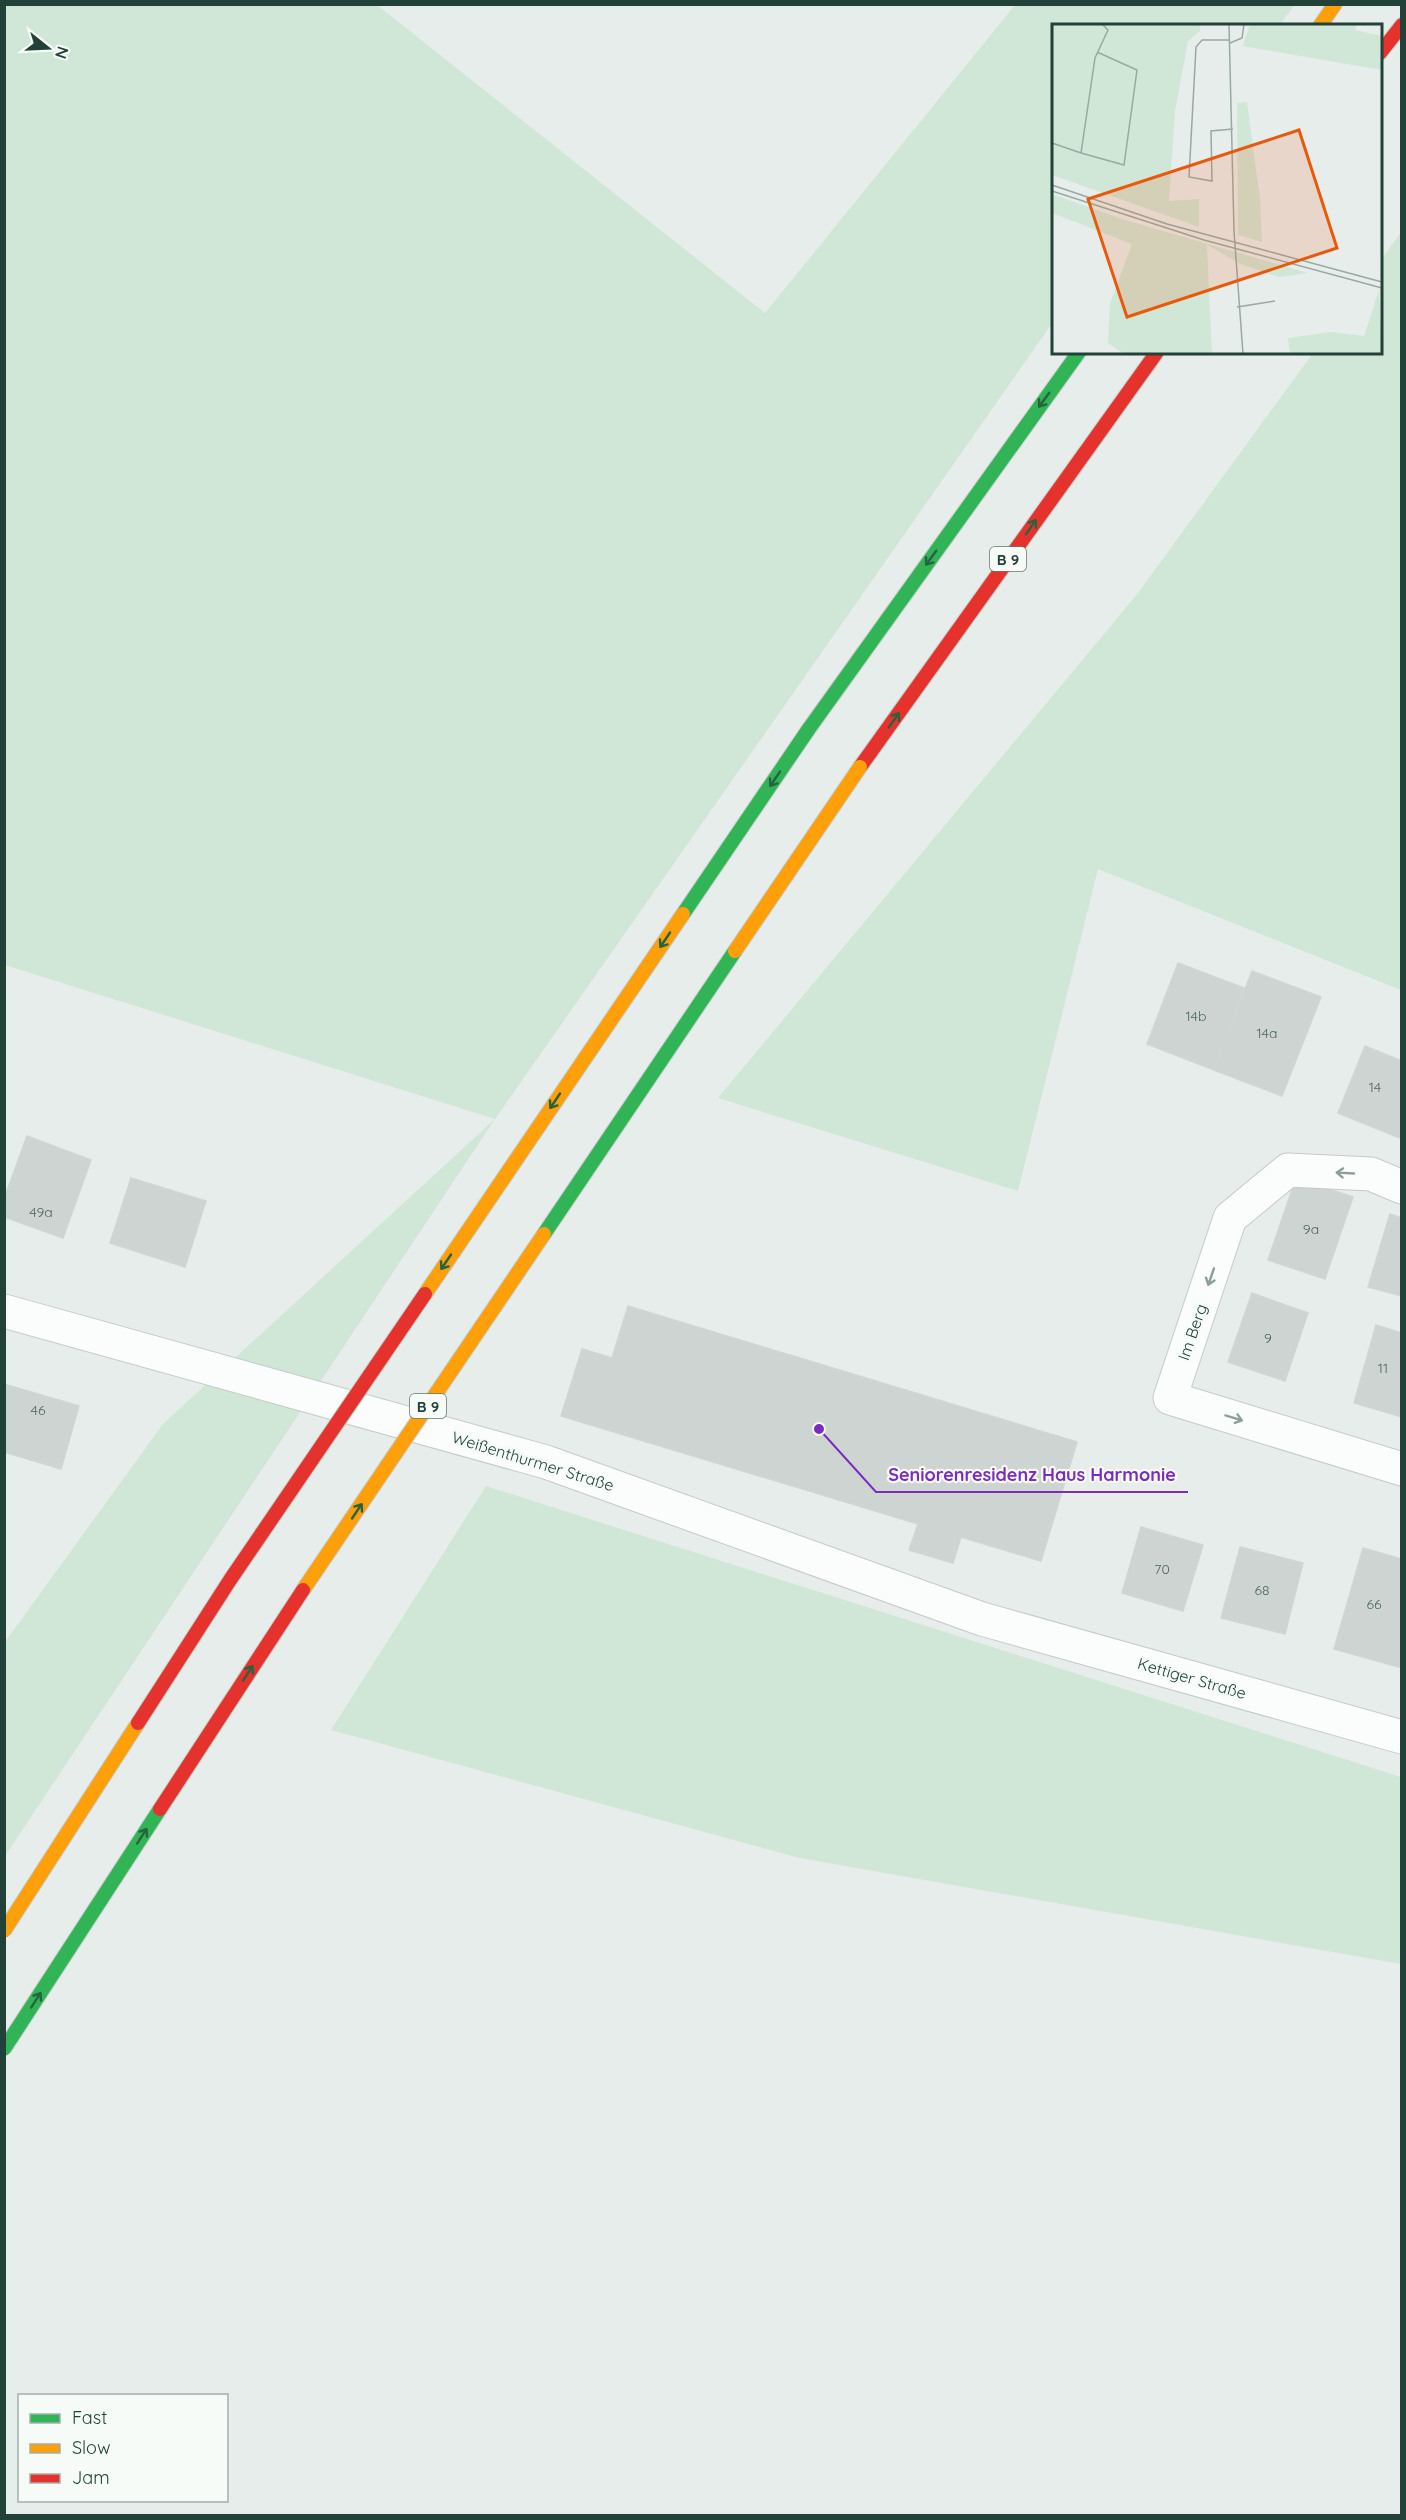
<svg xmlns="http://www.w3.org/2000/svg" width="1406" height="2520" viewBox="0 0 1406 2520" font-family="Quicksand,sans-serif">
	<rect width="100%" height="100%" fill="#e7edea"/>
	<g fill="#d0e6d6">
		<path d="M5,5H377L765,313L1015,5H1295L1279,25L1054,26L1053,322L495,1119L5,1856V1642L163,1424L495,1119L5,965Z"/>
		<path d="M1401,232V990L1098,869L1018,1191L718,1098L1138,593L1313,353L1380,352L1381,260Z"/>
		<path d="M486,1486L1401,1777V1964L800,1858L331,1730Z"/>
	</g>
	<g fill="#ced4d1" stroke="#cfd6d3" stroke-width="1.5">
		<path d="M1178,963L1244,988L1214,1070L1147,1044Z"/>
		<path d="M1252,971L1321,997L1282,1096L1214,1070Z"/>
		<path d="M1365,1046L1402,1061V1139L1338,1113Z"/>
		<path d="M27,1136L91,1160L63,1238L4,1217V1199Z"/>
		<path d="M131,1178L206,1201L185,1267L110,1243Z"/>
		<path d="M1296,1178L1353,1197L1325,1279L1268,1260Z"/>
		<path d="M1390,1214L1402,1218V1296L1368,1287Z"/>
		<path d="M1252,1293L1308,1313L1285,1381L1228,1362Z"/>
		<path d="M628,1306L1077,1442L1041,1561L961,1537L953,1563L909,1550L918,1524L561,1416L582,1349L612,1358Z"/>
		<path d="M1376,1325L1402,1333V1417L1354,1403Z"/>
		<path d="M4,1384L79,1406L61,1469L4,1452Z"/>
		<path d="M1141,1527L1203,1545L1183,1611L1122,1593Z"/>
		<path d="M1240,1547L1303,1563L1285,1634L1221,1618Z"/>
		<path d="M1363,1548L1402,1559V1668L1334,1649Z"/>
	</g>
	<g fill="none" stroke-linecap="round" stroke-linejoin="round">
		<g stroke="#c4cac7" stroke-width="35">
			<g id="street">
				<path d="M1402,1187L1371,1174L1288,1170L1230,1218L1170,1398L1402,1469"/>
				<path d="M4,1311L546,1462L982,1619L1402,1737"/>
			</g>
		</g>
		<g stroke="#c2ccc9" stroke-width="16">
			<path id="fast" d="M808,730L1079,352"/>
		</g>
		<g stroke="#c2ccc9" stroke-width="16">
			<path id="slow" d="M1320,26L1335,4"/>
		</g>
		<g stroke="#c2ccc9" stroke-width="16">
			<g id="jam">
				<path d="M1380,53L1402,25"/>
				<path d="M860,767L1157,352"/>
			</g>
		</g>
		<use href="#street" stroke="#fbfcfc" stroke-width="33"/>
		<use href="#fast" stroke="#30b455" stroke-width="14"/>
		<use href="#slow" stroke="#ff9f0a" stroke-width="14"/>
		<use href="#jam" stroke="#e5322d" stroke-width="14"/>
		<g stroke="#c2ccc9" stroke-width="16" stroke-linecap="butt">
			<g id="fast-bridge">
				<path d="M683,914L808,730"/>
				<path d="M544,1234L735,951"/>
				<path d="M4,2049L160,1809"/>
			</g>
		</g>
		<g stroke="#c2ccc9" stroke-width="16" stroke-linecap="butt">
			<g id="slow-bridge">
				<path d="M735,951L860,767"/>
				<path d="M425,1294L683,914"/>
				<path d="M303,1590L544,1234"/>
				<path d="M4,1931L138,1723"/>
			</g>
		</g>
		<g stroke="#c2ccc9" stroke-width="16" stroke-linecap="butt">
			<g id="jam-bridge">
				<path d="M138,1723L230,1580L425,1294"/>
				<path d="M160,1809L303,1590"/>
			</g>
		</g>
		<use href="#fast-bridge" stroke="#30b455" stroke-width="14"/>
		<use href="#slow-bridge" stroke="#ff9f0a" stroke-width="14"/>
		<use href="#jam-bridge" stroke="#e5322d" stroke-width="14"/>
	</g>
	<defs><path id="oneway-shaft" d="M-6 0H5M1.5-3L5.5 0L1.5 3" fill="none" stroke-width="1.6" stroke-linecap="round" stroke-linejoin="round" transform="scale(1.5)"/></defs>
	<g stroke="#266441">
		<use href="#oneway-shaft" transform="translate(1044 400) rotate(126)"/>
		<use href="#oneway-shaft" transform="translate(1031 527) rotate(-55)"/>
		<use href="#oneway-shaft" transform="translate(931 558) rotate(126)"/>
		<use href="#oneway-shaft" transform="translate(894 720) rotate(-55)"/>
		<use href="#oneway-shaft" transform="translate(775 779) rotate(124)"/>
		<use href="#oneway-shaft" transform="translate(665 940) rotate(124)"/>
		<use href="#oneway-shaft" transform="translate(555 1101) rotate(124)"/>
		<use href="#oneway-shaft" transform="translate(446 1262) rotate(124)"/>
		<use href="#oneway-shaft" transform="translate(357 1511) rotate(-56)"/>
		<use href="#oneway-shaft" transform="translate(248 1673) rotate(-57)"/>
		<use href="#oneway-shaft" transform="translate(142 1836) rotate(-57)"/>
		<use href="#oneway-shaft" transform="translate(36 2000) rotate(-57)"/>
	</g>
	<g stroke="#8e9f9a">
		<use href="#oneway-shaft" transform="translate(1345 1173) rotate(-177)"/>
		<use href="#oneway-shaft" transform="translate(1211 1277) rotate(109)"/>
		<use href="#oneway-shaft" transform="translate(1234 1418) rotate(17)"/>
	</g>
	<g text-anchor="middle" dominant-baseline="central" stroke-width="4.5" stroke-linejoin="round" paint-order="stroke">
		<g font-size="14" fill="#4e6760">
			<text x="1196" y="1016">14b</text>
			<text x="1267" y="1033">14a</text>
			<text x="1375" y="1087">14</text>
			<text x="41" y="1212">49a</text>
			<text x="1311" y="1229">9a</text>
			<text x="1268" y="1338">9</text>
			<text x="1383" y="1368">11</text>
			<text x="38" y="1410">46</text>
			<text x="1162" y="1569">70</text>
			<text x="1262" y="1590">68</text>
			<text x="1374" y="1604">66</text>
		</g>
		<g fill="#f6fbf8" stroke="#627a72" stroke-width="1.5">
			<rect x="990" y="547" width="36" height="24" rx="4.5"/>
			<rect x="410" y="1394" width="36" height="24" rx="4.5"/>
		</g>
		<g font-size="15" font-weight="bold" fill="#224239">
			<text x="1008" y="559">B 9</text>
			<text x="428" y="1406">B 9</text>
		</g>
		<g font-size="16" fill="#224239" stroke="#f6fbf8">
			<text transform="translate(1192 1332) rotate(-71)">Im Berg</text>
			<text transform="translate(533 1461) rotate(17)">Weißenthurmer Straße</text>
			<text transform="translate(1192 1678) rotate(16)">Kettiger Straße</text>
		</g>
	</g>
	<g transform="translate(1052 24)">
		<rect width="330" height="330" fill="#e7edea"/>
		<path d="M0,0H148V7L136,17L123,87L117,177L147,175V203L0,151ZM198,0H305L303,6L330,12V46L191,22ZM195,78L208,175L210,218L186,211L185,79ZM0,170L73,196L256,249L227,253L189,240L155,221L160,330H72L56,319L58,280L80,220L0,189ZM327,266L330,330H238L236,314L279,308L312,312Z" fill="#d0e6d6"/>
		<path fill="none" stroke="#98a9a3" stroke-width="1.5" d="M177,0L182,207L191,330M178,16H150L144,23L137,153L160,157L159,107L181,105M178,19L190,14L192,0M0,119L29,129L43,34L56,6L50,0M29,129L72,141L85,46L45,28M0,161L115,200L330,258M0,167L152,216L330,264M185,283L223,277"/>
		<path fill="#e8590c" fill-opacity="0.15" stroke="#e8590c" stroke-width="3" d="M247,106L285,224L75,293L36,175Z"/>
		<rect width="330" height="330" fill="none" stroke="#224239" stroke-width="3"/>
	</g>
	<path fill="none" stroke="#7b2cbf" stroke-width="2" d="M819 1429L876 1492H1188"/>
	<circle fill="#7b2cbf" stroke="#f6fbf8" stroke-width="2" cx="819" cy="1429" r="6"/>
	<g font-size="18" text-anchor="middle" font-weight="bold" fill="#7b2cbf" stroke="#f6fbf8" stroke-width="4.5" stroke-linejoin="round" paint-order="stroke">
		<text x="1032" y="1481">Seniorenresidenz Haus Harmonie</text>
	</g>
	<rect width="1406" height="2520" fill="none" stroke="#224239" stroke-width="12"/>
	<rect x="18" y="2394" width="210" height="108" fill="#f6fbf8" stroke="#a1b1ac" stroke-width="1.5"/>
	<rect x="30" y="2414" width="30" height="9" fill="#30b455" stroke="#a1b1ac" stroke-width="1.5"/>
	<text x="72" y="2424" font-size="18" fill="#224239">Fast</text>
	<rect x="30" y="2444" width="30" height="9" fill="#ff9f0a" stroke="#a1b1ac" stroke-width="1.5"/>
	<text x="72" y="2454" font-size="18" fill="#224239">Slow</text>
	<rect x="30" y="2474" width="30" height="9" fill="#e5322d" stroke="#a1b1ac" stroke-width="1.5"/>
	<text x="72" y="2484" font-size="18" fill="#224239">Jam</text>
	<g transform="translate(48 48) rotate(108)" stroke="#f6fbf8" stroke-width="4.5" paint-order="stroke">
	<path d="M0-4.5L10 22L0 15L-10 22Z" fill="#224239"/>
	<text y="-9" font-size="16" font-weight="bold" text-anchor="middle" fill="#224239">N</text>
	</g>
</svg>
